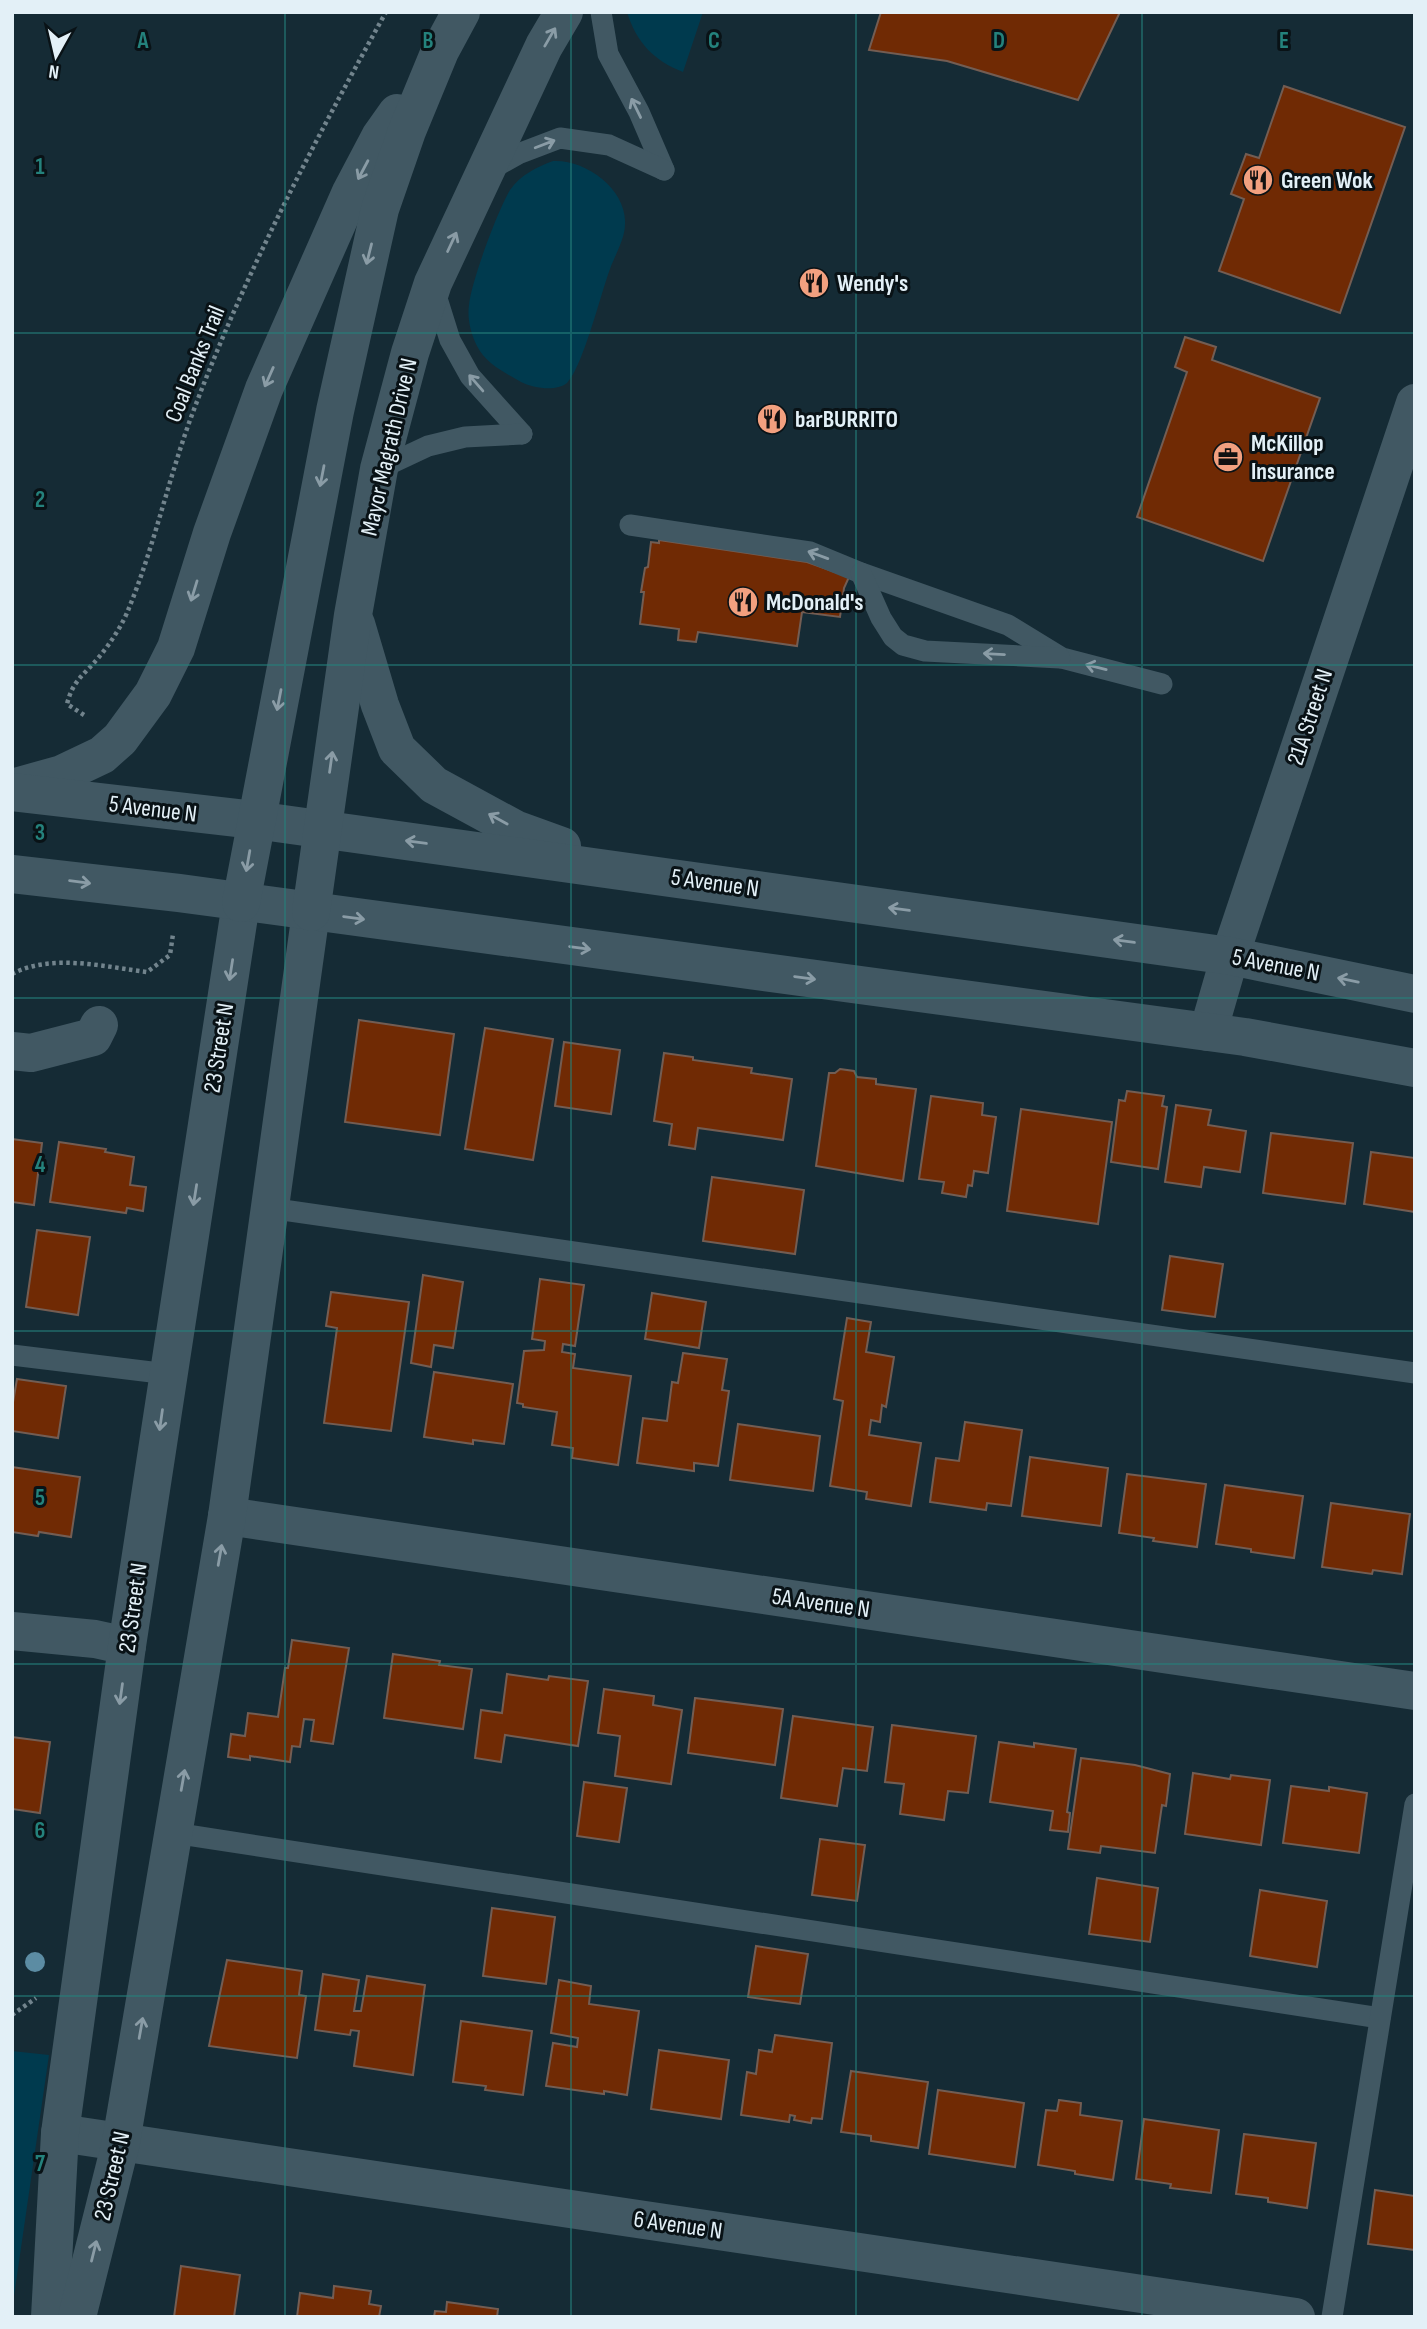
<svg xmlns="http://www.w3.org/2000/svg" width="1427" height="2329" viewBox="0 0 1427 2329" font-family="'Sofia Sans Condensed',sans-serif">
	<rect width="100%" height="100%" fill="#152b35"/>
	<g fill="#003a4e">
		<path d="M627,12H703L683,72C654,61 636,42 627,12Z"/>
		<path d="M553,161C585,159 627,189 625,224C625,239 615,255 610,269C601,293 583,367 567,383C556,392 533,388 521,382C504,372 486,364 477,346C471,334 467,319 469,305C471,282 498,210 510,190C520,175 537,167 553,161Z"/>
		<path d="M12,2051L49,2055L12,2310Z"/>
	</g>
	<g fill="#702a04" stroke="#735d53" stroke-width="2">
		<path d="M881,12H1120L1078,100L947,61L869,50Z"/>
		<path d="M1284,86L1405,127L1340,313L1219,271L1244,199L1231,194L1246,154L1259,158Z"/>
		<path d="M1185,337L1216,347L1212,360L1320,398L1263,561L1137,517L1187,372L1175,367Z"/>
		<path d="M659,540L807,562L849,577L844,588L840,617L802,612L797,646L698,632L696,642L678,640L679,629L640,624L644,592H641L645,568L648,567L651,542L659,543Z"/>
		<path d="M359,1020L454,1034L440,1135L345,1122Z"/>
		<path d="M485,1028L553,1039L533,1160L465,1149Z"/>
		<path d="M564,1042L620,1050L611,1114L555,1106Z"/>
		<path d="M664,1053L693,1057V1060L752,1068L751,1073L792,1079L783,1140L698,1128L695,1149L669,1145L672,1124L654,1121Z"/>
		<path d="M840,1069L854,1071L857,1077L876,1079V1084L916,1089L903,1181L816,1166L829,1073H835Z"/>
		<path d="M1127,1091L1164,1096L1162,1106L1167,1107L1158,1169L1111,1162L1119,1100L1125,1101Z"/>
		<path d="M931,1096L983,1103L982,1115L996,1117L988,1173L974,1171L972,1186L968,1185L966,1197L942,1193L944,1182L919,1179Z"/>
		<path d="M1176,1105L1211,1110L1208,1125L1246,1131L1240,1172L1204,1167L1201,1187L1165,1182Z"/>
		<path d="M1021,1109L1112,1122L1098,1224L1007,1211Z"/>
		<path d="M1271,1133L1353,1143L1345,1204L1263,1193Z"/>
		<path d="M12,1139L42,1143L34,1205L12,1202Z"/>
		<path d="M59,1142L106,1149L105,1152L134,1157L130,1185L146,1187L143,1211L127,1208L126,1213L50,1202Z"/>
		<path d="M1371,1152L1415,1158V1212L1364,1204Z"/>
		<path d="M712,1177L804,1190L795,1254L703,1241Z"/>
		<path d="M37,1230L90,1237L78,1315L26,1307Z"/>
		<path d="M1170,1256L1223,1264L1215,1317L1162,1310Z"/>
		<path d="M423,1275L463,1282L453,1348L434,1345L431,1367L411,1363Z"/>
		<path d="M540,1279L584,1285L575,1346L563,1344L562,1352L575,1354L573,1368L631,1376L618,1465L572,1458L573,1448L552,1445L557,1412L523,1407V1404L517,1403L524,1351L544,1350L545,1341L532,1339Z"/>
		<path d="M331,1292L409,1302L391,1431L324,1423L337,1328L326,1326Z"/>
		<path d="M652,1293L706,1302L699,1348L645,1339Z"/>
		<path d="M847,1318L871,1322L866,1352L894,1357L886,1407L882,1405L880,1422L871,1420L869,1435L921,1443L911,1506L866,1499L867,1492L830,1486L843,1401L834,1399Z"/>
		<path d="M683,1353L727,1359L722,1390L729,1391L718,1466L694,1463V1471L637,1463L643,1418L667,1421L672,1382L678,1383Z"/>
		<path d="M434,1372L513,1384L504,1444L473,1440V1444L424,1437Z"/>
		<path d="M17,1379L66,1386L58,1438L12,1431V1408Z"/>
		<path d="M965,1422L1022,1430L1011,1506L987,1503L986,1510L930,1502L936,1458L959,1461Z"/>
		<path d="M738,1424L820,1436L813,1491L730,1480Z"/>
		<path d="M1030,1457L1108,1468L1101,1526L1022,1516Z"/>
		<path d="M12,1467L80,1477L71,1537L39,1532L38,1536L12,1532Z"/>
		<path d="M1127,1474L1206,1484L1197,1547L1153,1541L1154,1538L1119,1533Z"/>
		<path d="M1225,1485L1303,1496L1294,1558L1251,1552V1549L1216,1544Z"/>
		<path d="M1331,1503L1410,1514L1402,1574L1373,1570L1372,1574L1322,1567Z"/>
		<path d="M292,1640L349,1648L333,1744L311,1741L314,1720L304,1719L300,1747L292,1746L290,1762L250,1756V1760L228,1757L231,1734L245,1736L248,1713L278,1717L285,1668H288Z"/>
		<path d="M393,1654L440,1661L439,1665L472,1669L463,1729L384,1718Z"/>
		<path d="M507,1674L548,1680L549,1676L588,1681L578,1746L505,1735L501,1762L475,1758L481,1710L502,1713Z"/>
		<path d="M604,1689L654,1696L653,1705L682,1710L671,1784L615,1776L620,1736L598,1733Z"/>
		<path d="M695,1698L783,1709L775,1765L688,1753Z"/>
		<path d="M793,1716L873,1727L867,1771L843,1768L837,1806L781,1798Z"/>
		<path d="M892,1725L976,1736L968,1793L948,1791L944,1820L900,1814L904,1784L885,1782Z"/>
		<path d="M12,1737L50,1742L40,1813L12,1809Z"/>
		<path d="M999,1742L1034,1747V1743L1076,1749L1067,1812L1070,1813L1068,1832L1050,1830L1053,1811L990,1802Z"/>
		<path d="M1081,1758L1135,1765L1170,1774L1166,1806L1162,1805L1155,1853L1101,1846L1100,1853L1068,1849Z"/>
		<path d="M1193,1773L1230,1779L1231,1775L1270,1780L1261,1845L1185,1834Z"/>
		<path d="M584,1782L627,1788L619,1842L577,1836Z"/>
		<path d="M1291,1786L1329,1791V1787L1367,1793L1359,1853L1283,1843Z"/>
		<path d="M820,1839L865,1845L857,1901L812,1895Z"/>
		<path d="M1097,1878L1158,1888L1150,1942L1089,1934Z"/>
		<path d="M1260,1890L1327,1901L1317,1967L1250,1956Z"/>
		<path d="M492,1908L555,1917L546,1984L483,1976Z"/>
		<path d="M756,1946L808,1954L800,2004L748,1997Z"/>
		<path d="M227,1960L302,1971L299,1995L306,1996L297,2058L209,2046Z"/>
		<path d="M323,1974L359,1980L354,2011H361L367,1976L425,1985L413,2075L354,2066L359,2031L351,2030L350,2035L315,2030Z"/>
		<path d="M559,1980L591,1986L589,2004L639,2011L627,2095L604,2091V2094L546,2086L553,2043L577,2047L578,2038L551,2033Z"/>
		<path d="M461,2021L532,2031L523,2095L485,2090L486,2086L453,2082Z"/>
		<path d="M775,2035L832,2043L822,2119L812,2118L811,2123L794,2120L795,2116L790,2115L789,2122L741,2115L747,2072L756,2074L759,2050L772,2052Z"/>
		<path d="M659,2050L729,2060L721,2119L651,2109Z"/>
		<path d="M851,2071L928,2082L918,2148L871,2141V2136L841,2132Z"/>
		<path d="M938,2090L1024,2103L1015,2167L929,2154Z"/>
		<path d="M1059,2100L1081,2103L1080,2115L1122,2121L1113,2180L1075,2174V2171L1038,2165L1046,2110L1057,2111Z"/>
		<path d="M1144,2119L1219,2130L1211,2193L1170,2188L1171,2184L1136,2179Z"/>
		<path d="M1244,2134L1316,2143L1307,2208L1268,2202V2198L1236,2194Z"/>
		<path d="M1375,2190L1415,2196V2250L1368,2244Z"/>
		<path d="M181,2266L240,2275L234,2317H174Z"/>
		<path d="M334,2286L371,2291L369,2304L381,2306L379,2317H297L300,2293L333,2298Z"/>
		<path d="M447,2302L498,2309L497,2317H434L435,2311L446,2312Z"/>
	</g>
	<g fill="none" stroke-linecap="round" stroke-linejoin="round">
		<g stroke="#72848d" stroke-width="4.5" stroke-dasharray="3.5 3.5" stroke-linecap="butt">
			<path d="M84,715L67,704C73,680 84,675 99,657C110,644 123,624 129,608C155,544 169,476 193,412C245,273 314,142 386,12"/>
			<path d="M12,974C51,953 106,967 147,972L170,955L173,934"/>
			<path d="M12,2015L36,1998"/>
		</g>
		<g stroke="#415863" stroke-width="21">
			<path d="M601,12L608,54L639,112L664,170"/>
			<path d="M488,171L518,154L560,138L609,145L664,170"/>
			<path d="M434,289L450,340L470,376L522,434"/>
			<path d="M379,469L428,446L465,437L522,434"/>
			<path d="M630,525L810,552L861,573L1008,625L1062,658L1162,684"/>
			<path d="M861,573L881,618L893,637L903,645L925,651L1060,658"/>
			<path d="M269,1208L1415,1373"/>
			<path d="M12,1355L168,1374"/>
			<path d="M174,1833L1380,2018"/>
			<path d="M1332,2317L1415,1804"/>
		</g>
		<g stroke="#415863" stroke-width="38">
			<path d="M1208,1032L1230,956L1415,403"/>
			<path d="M12,1051L31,1053L93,1037L99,1025"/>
			<path d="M227,1516L1415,1691"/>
			<path d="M12,1631L95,1639L127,1646"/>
			<path d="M60,2133L1296,2317"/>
		</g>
		<g stroke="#415863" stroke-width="38">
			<path d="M50,2317L60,2133L127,1646L241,903"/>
			<path d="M77,2317L121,2142L227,1516L311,912"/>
		</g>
		<g stroke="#415863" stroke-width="38">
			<path d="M356,624L380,705L397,749L434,785L515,829L562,846"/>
			<path d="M19,786L62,774L102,755L120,739L153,694L176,648L212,533L264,389L351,192L380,137L397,113"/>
			<path d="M12,792L255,820L1230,956L1415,994"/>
			<path d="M12,874L179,893L1245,1037L1415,1068"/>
			<path d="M241,903L335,411L380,209L407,131L440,51L461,12"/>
			<path d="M311,912L353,615L379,469L410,353L433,283L544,46L564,12"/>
		</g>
	</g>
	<circle fill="#5c8ca3" cx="35" cy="1962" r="10"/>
	<defs><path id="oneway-shaft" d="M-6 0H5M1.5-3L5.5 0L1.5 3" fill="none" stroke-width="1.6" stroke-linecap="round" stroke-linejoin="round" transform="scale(1.75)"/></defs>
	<g stroke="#8a9ca6">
		<use href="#oneway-shaft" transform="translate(550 37) rotate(-60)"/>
		<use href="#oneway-shaft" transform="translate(636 108) rotate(-116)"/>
		<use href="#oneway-shaft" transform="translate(545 144) rotate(-21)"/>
		<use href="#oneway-shaft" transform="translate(363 170) rotate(118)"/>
		<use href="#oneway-shaft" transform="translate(452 242) rotate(-65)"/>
		<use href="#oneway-shaft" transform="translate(369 254) rotate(104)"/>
		<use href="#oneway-shaft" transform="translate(269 377) rotate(114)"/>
		<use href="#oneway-shaft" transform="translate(476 383) rotate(-131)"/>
		<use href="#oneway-shaft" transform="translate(322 476) rotate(101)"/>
		<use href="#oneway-shaft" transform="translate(818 555) rotate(-160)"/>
		<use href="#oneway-shaft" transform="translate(194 591) rotate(107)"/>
		<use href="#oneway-shaft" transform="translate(994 654) rotate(-177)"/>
		<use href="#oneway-shaft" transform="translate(1096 667) rotate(-166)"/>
		<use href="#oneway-shaft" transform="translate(279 700) rotate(101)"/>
		<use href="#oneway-shaft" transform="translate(331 762) rotate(-82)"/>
		<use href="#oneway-shaft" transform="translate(498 819) rotate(-151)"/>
		<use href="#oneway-shaft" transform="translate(416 842) rotate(-172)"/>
		<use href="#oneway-shaft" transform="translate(248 861) rotate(100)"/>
		<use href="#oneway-shaft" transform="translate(80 882) rotate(7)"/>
		<use href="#oneway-shaft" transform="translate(899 909) rotate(-172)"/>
		<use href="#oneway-shaft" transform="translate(354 918) rotate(8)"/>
		<use href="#oneway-shaft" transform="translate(1124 941) rotate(-172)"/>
		<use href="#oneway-shaft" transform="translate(580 948) rotate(8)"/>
		<use href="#oneway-shaft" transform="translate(231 970) rotate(99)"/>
		<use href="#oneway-shaft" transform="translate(805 978) rotate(8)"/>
		<use href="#oneway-shaft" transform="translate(1348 980) rotate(-168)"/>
		<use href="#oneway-shaft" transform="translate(195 1195) rotate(99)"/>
		<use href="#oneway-shaft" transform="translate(161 1420) rotate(98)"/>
		<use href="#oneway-shaft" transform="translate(220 1555) rotate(-80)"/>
		<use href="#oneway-shaft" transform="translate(121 1694) rotate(98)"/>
		<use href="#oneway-shaft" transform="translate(183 1780) rotate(-80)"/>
		<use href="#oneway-shaft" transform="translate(141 2028) rotate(-80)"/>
		<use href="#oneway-shaft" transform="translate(94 2251) rotate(-76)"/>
	</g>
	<path fill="none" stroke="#24827c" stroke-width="2" stroke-opacity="0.55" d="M285,12V2317M571,12V2317M856,12V2317M1142,12V2317M12,333H1415M12,665H1415M12,998H1415M12,1331H1415M12,1664H1415M12,1996H1415"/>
	<defs>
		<g id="restaurant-disc" transform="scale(1.575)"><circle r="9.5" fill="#f2a07f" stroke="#091216"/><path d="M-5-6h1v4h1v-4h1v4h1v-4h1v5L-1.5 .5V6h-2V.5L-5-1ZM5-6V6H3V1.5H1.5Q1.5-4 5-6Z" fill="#111"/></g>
		<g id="office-disc" transform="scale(1.575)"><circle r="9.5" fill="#f2a07f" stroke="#091216"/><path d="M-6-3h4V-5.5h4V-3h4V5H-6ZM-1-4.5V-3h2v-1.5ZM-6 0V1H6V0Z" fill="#111"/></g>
	</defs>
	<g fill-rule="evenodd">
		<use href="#restaurant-disc" x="1258" y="180"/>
		<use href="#restaurant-disc" x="814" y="283"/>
		<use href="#restaurant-disc" x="772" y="419"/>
		<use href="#office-disc" x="1228" y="457"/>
		<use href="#restaurant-disc" x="743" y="602"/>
	</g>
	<g text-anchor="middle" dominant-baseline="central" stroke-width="6" stroke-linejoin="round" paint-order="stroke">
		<g font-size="24" font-weight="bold" fill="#e3f0f7" stroke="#091216" text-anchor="start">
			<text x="1281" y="180">Green Wok</text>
			<text x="837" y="283">Wendy's</text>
			<text x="795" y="419">barBURRITO</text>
			<text x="1251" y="443">McKillop<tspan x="1251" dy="28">Insurance</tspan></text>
			<text x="766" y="602">McDonald's</text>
		</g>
		<g font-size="24" fill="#e3f0f7" stroke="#091216">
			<text transform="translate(195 364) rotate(-68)">Coal Banks Trail</text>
			<text transform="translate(389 447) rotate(-77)">Mayor Magrath Drive N</text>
			<text transform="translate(1310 717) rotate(-72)">21A Street N</text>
			<text transform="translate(153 809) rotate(7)">5 Avenue N</text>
			<text transform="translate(715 883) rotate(8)">5 Avenue N</text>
			<text transform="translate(1276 965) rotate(11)">5 Avenue N</text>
			<text transform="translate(219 1048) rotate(-81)">23 Street N</text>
			<text transform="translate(821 1603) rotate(8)">5A Avenue N</text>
			<text transform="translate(133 1608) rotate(-82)">23 Street N</text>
			<text transform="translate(112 2176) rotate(-77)">23 Street N</text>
			<text transform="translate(678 2225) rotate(8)">6 Avenue N</text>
		</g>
	</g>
	<g font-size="23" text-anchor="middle" font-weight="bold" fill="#24827c" stroke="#091216" stroke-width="6" stroke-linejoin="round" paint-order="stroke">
		<text x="143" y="48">A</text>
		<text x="428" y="48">B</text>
		<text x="714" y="48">C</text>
		<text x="999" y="48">D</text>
		<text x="1284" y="48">E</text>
		<text x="40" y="174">1</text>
		<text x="40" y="507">2</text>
		<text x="40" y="840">3</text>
		<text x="40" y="1172">4</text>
		<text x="40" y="1505">5</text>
		<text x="40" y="1838">6</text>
		<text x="40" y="2171">7</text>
	</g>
	<rect width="1427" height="2329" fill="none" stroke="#e3f0f7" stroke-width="28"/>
	<g transform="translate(56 56) rotate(188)" stroke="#091216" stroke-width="5" paint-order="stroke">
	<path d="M0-5L12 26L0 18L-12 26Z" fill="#e3f0f7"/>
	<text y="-10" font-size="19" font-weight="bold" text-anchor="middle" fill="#e3f0f7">N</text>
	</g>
</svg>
